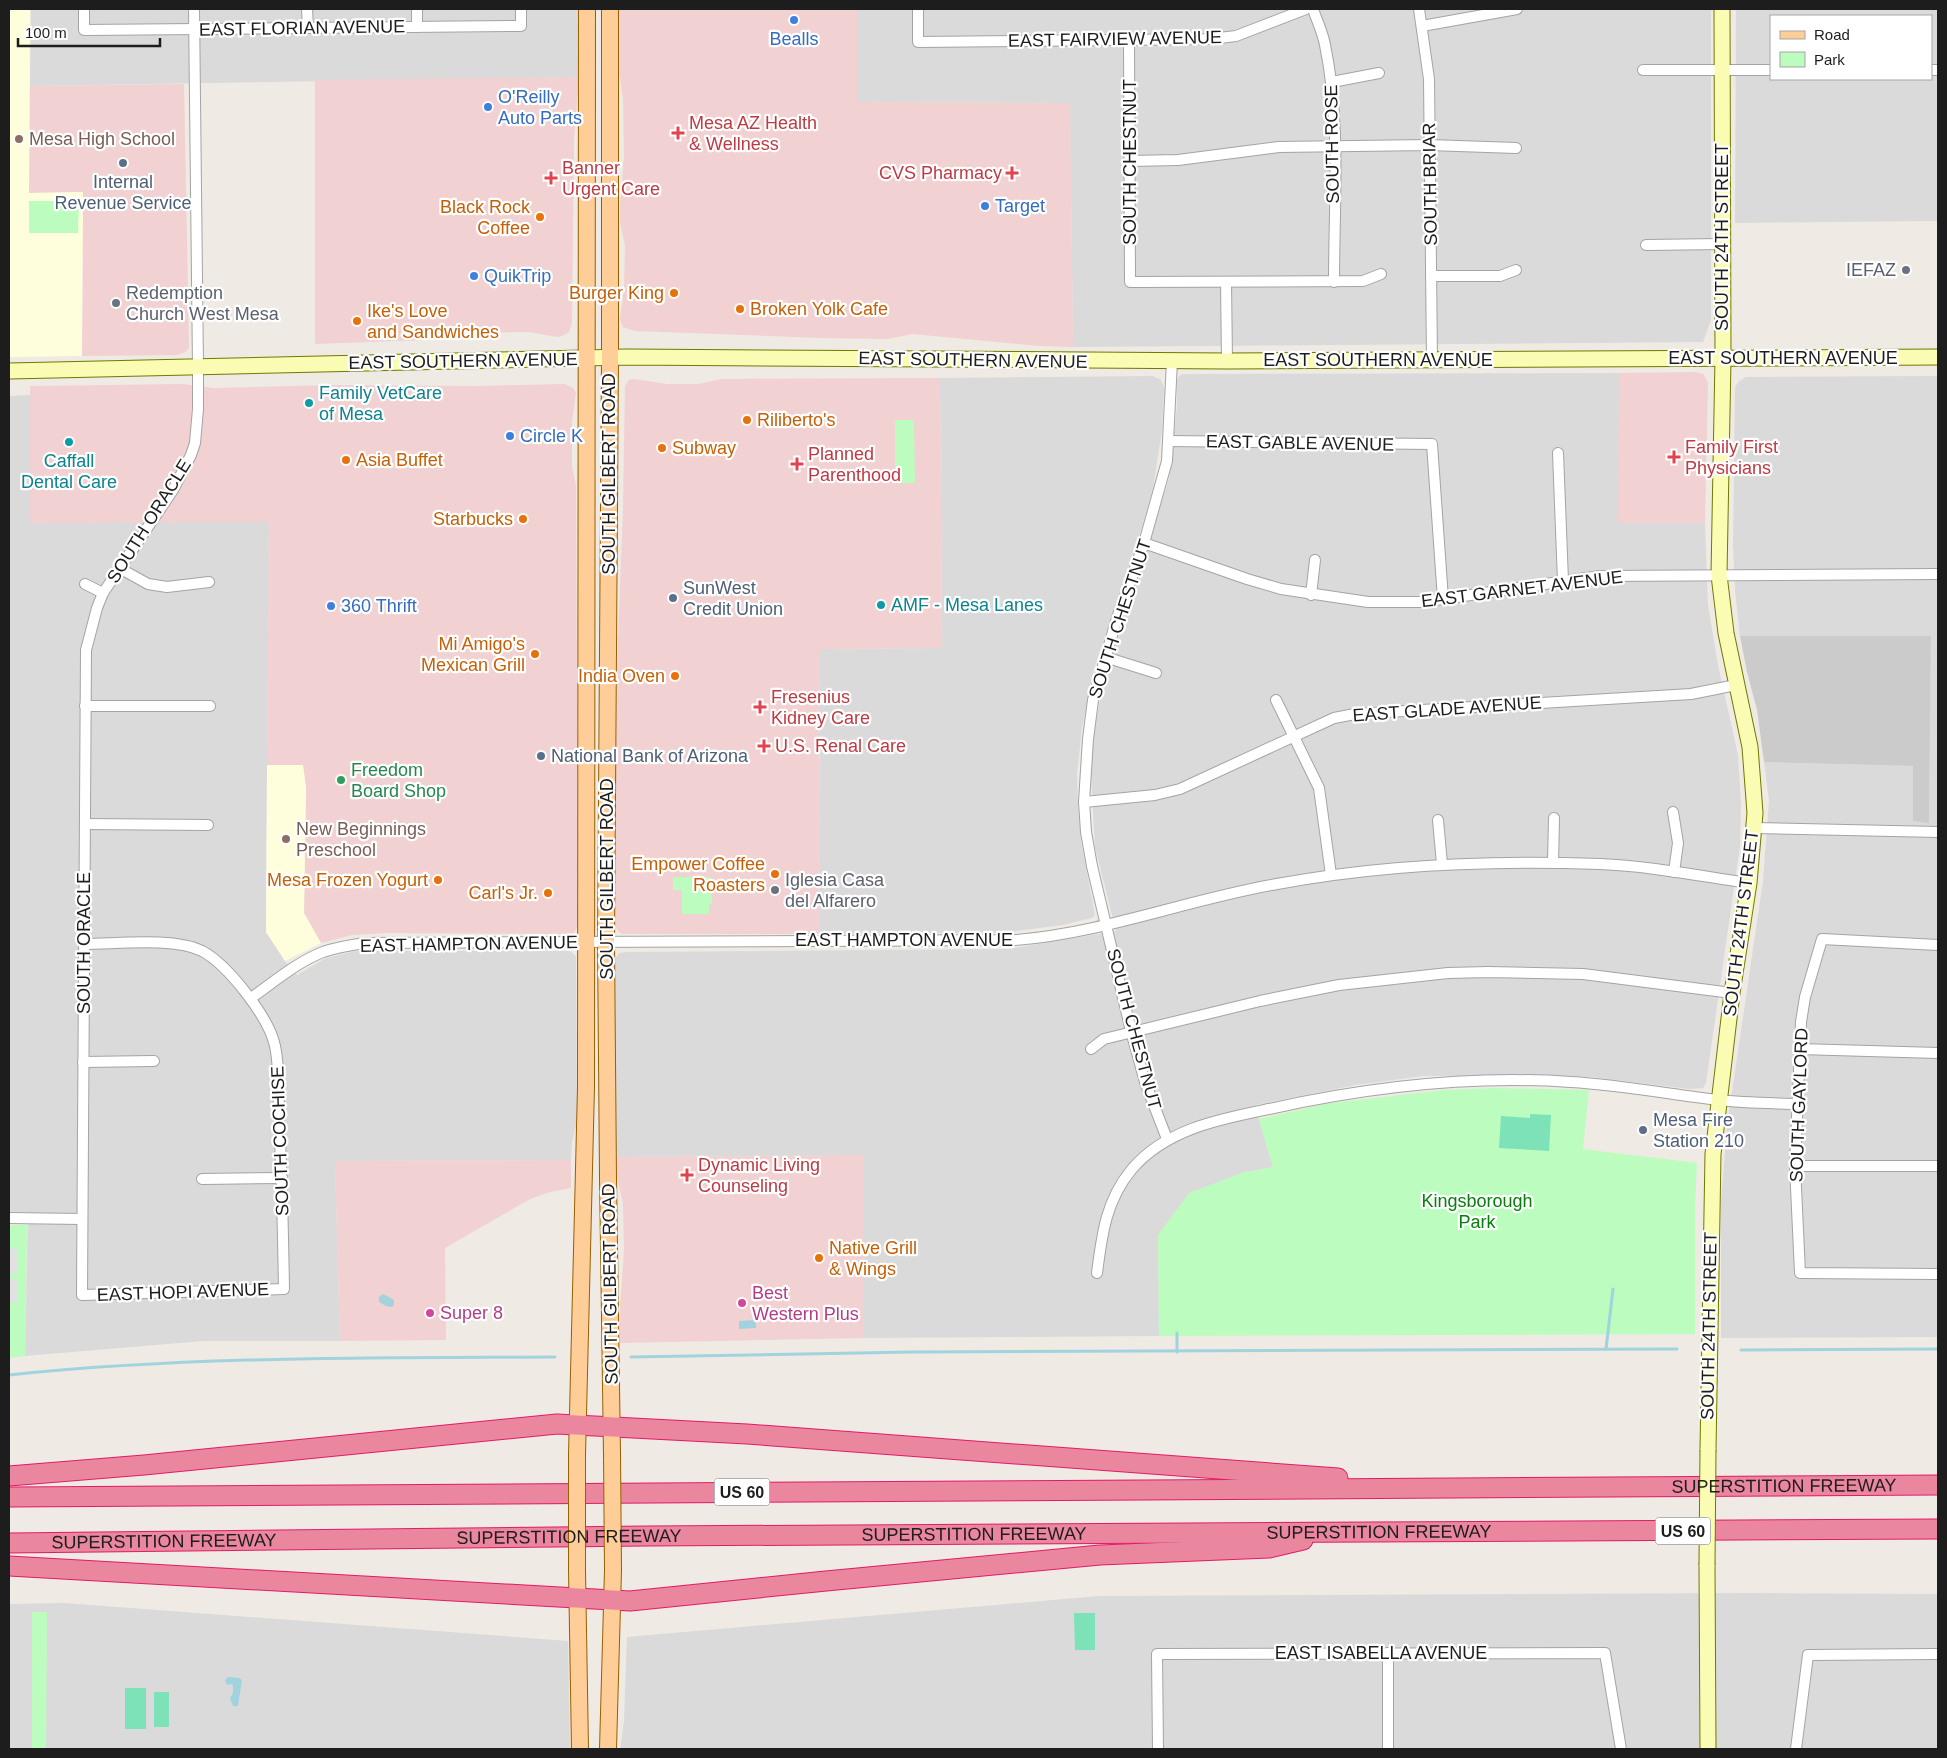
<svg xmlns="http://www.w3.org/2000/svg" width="1947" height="1758" viewBox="0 0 1947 1758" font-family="Helvetica,sans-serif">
	<rect width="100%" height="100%" fill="#efeae3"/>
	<g fill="#dbdada" fill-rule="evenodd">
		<path d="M31,9H579V77L30,86Z"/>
		<path d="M857,9H1711V320L1703,342L1073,347L1070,103L857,102Z"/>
		<path d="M1736,9H1938V221L1735,223ZM1771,16H1931V79H1771Z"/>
		<path d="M1619,373V523H1705L1708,605L1718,665L1738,755L1741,803L1740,846L1706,1083L1703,1088L1689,1089L1592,1077L1542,1075L1423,1076L1356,1085L1255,1105L1273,1167L1242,1173L1158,1235L1159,1336L864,1338L863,1155L614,1157L615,969V959L619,953L627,952L1008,949L1116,931L1095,847L1091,773L1094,730L1103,685L1169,479L1177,406V380L1179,376L1182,374Z"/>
		<path d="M1153,376L1161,380L1164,388L1162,430L1153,488L1142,527L1094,669L1082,728L1077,774L1078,808L1081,841L1095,915L1092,918L1063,925L1000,933L820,934L819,649L942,648L940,378Z"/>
		<path d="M1938,376V1337L1721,1338V1201L1727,1126L1763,881L1769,801L1764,762L1913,766V821L1929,822L1931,636L1740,637L1735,590L1733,546L1735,388L1738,382L1746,377Z"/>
		<path d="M30,395L31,523L269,521L266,932L285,961L297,975L326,958L355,951H570L576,956L577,1121L572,1142L571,1160L335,1161L340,1341H203L25,1356L28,1212H9V396Z"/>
		<path d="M1753,1593L1938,1594V1749H620L624,1721L627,1637L1098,1596Z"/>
		<path d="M65,1603L568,1641L570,1749H9V1604Z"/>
	</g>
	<g fill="#f1d1d1">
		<path d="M618,9H857V102L1070,103L1073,347L1040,346L913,334L887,339L823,338L635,331L623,327L620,319L624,289L625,246L620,222V207L624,156L623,99L618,65Z"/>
		<path d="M579,77L574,140L572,323L569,332L562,336L557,337L529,332L448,333L425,340L315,344V80Z"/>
		<path d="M184,84L189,347L187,351L178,355L82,356L83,192L29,193L30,86Z"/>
		<path d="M1696,372L1703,374L1708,382L1705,523H1618L1619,373Z"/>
		<path d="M940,378L942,648L819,649L820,934H622L618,931L615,926L616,693L623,508L625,386L629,380L634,379L667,384H698L722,379Z"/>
		<path d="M183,384L213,388L331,385L478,386L565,384L573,388L576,393L572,421V467L576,485L578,926L573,934L387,933L352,935L321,943L304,913L306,788L303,765H267L269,522L30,523V386Z"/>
		<path d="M864,1155V1338L620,1343V1308L624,1251L623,1203L615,1169L614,1157Z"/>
		<path d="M571,1160V1188L550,1192L530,1199L445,1248L446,1340L340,1341L335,1161Z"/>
	</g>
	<g fill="#fffedc">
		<path d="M9,9H30L29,193L83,192L82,356L9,357Z"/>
		<path d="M267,765H303L306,788L304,913L321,943L285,961L266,932Z"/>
	</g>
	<path fill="#cbcbcb" d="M1740,636H1931L1929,823L1913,821V766L1764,762L1757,710L1747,672Z"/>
	<g fill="#bdfcbf">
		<path d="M29,201H79L78,233H29Z"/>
		<path d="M895,420H914L915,483H895Z"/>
		<path d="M673,877H711L712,904H709V914H682V890H673Z"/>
		<path d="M1495,1088L1589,1090L1583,1149L1697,1163L1695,1208V1334L1159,1336L1158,1235L1189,1193L1242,1173L1273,1167L1259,1119L1325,1104L1444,1090Z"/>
		<path d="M9,1225H27L25,1356L9,1358Z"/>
		<path d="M32,1612H47L46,1749H32Z"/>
	</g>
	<g fill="#7de2b7">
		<path d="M1530,1114L1551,1115L1549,1151L1499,1148L1501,1116L1530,1118Z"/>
		<path d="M1074,1613H1095V1650H1075Z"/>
		<rect x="125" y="1688" width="21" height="41"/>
		<rect x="154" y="1692" width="15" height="35"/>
	</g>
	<path fill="#e1e1e1" d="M9,1225V1248L18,1250V1273L9,1274L10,1279H18L17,1302L10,1303L9,1306Z"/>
	<g fill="#a1d3df">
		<path d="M383,1294L394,1300V1305L392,1307L386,1306L379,1302V1297Z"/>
		<path d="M756,1320V1328L739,1329V1321Z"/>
		<path d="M228,1677L239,1678L242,1680L238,1706H233L230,1698L233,1693V1687L232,1684L227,1685L225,1680Z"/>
	</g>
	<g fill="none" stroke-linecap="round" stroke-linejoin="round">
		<g stroke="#a1d3df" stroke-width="3">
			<path d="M1177,1333V1352"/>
			<path d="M1606,1349L1613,1289"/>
			<path d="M1741,1350L1938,1349"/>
			<path d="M631,1357L912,1352L1677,1349"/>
			<path d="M9,1375C190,1356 373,1358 555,1357"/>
		</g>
		<g stroke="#a4a4a4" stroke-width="12">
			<g id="street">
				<path d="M84,9V30L521,26V9"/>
				<path d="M307,9L308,28"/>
				<path d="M918,9V42L1211,39L1236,36L1306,9"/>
				<path d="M1313,9C1317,21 1323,33 1325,45C1341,121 1334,204 1334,282"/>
				<path d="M1419,9L1429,79L1432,359"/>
				<path d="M1422,26L1517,9"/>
				<path d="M417,27V9"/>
				<path d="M1129,41L1130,282L1363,281L1381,274"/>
				<path d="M1643,70H1771"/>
				<path d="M1931,70H1938"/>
				<path d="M1332,82L1379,73"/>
				<path d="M1129,161L1178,160L1279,147L1429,145L1516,148"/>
				<path d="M1646,245L1722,244"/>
				<path d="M1431,276H1500L1516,270"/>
				<path d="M1226,282L1227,361"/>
				<path d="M1169,441L1432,444L1443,599"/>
				<path d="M1558,453L1563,581"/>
				<path d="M1144,543L1247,579L1281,589L1368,602H1423L1600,576L1938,574"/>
				<path d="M121,569L148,584L167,587L209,582"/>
				<path d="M85,584L103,593"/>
				<path d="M1311,595L1315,560"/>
				<path d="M1105,657L1156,673"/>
				<path d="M1276,700L1319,788L1331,875"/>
				<path d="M85,706H210"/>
				<path d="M1084,802L1155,795L1180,789L1334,718L1355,714L1691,694L1736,685"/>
				<path d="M1673,812L1678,843L1674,872"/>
				<path d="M1438,820L1442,864"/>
				<path d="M85,824L208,825"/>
				<path d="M1754,828L1938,832"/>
				<path d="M1553,863L1554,818"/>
				<path d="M85,944C117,944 173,937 202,951C227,964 269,1017 275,1046C280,1069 278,1094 279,1118C282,1175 283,1232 284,1289L82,1295L86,650L97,608L103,593L173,490L191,455L195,443L198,409V368L194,9"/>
				<path d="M1938,945L1822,939L1805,997L1801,1022L1795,1166L1800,1273L1938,1274"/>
				<path d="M251,998C274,982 297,962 323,952C337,947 351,945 365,943L1015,940C1104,933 1189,899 1277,884C1384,864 1492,860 1600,864C1650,866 1700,876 1749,883"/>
				<path d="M1091,1049L1104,1039L1260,1001L1339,985L1448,973L1488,972L1583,974L1732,993"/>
				<path d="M1799,1049L1938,1053"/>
				<path d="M83,1062L154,1061"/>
				<path d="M1167,1139L1145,1082L1131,1031L1092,866L1086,832L1084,802L1088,739L1093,700L1117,618L1144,543L1167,461L1172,361"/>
				<path d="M1795,1166H1938"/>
				<path d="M202,1179L282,1178"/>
				<path d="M9,1218L82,1219"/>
				<path d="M1097,1273C1102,1234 1106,1200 1132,1169C1166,1129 1220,1119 1269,1109C1368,1087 1469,1075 1571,1082C1620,1085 1669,1094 1718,1100C1744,1103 1771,1103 1798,1104"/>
				<path d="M1388,1653V1749"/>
				<path d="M1158,1749L1157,1654L1605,1653L1621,1749"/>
				<path d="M1796,1749L1808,1655L1938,1654"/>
			</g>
		</g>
		<g stroke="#707900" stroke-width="17">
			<g id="secondary">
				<path d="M9,371L627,357L1227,361L1938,357"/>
				<path d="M1708,1450L1713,1154L1732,993L1749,883L1755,813L1750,747L1726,633L1719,575L1723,358L1722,9"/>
				<path d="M1707,1565L1708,1749"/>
			</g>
		</g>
		<g stroke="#975f00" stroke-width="18">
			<g id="primary">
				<path d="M610,9V358L606,942L608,1178L612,1454"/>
				<path d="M577,1455L586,1087L587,9"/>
				<path d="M577,1570L580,1749"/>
				<path d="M608,1749L613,1570"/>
			</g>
		</g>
		<g stroke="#e11c67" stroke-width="21">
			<g id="highway">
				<path d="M9,1476L144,1465L557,1424L747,1434L1338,1478"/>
				<path id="s1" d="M9,1497L1938,1485"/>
				<path id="s2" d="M9,1543L647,1536L1938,1529"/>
				<path d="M9,1566L630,1601L826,1581L1100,1555L1269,1548L1303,1540"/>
			</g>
		</g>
		<use href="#street" stroke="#fff" stroke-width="10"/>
		<use href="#secondary" stroke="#fbfcb3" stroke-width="15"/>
		<use href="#primary" stroke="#ffce98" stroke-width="16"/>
		<use href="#highway" stroke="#ea869d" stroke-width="19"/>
		<g stroke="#707900" stroke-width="17" stroke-linecap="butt">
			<path id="secondary-bridge" d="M1707,1565L1708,1450"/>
		</g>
		<g stroke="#975f00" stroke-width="18" stroke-linecap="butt">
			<g id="primary-bridge">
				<path d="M612,1454L613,1570"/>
				<path d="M577,1570V1455"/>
			</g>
		</g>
		<use href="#secondary-bridge" stroke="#fbfcb3" stroke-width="15"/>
		<use href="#primary-bridge" stroke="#ffce98" stroke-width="16"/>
	</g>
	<g fill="#3f7fe0" stroke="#fff" stroke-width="2">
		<circle cx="794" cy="20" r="5"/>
		<circle cx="488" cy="107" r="5"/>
		<circle cx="985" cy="206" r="5"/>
		<circle cx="474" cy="276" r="5"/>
		<circle cx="510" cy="436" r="5"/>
		<circle cx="331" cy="606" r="5"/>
	</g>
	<g fill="#e0444e" stroke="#fff" stroke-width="2">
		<path d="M675.5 125.5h5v5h5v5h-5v5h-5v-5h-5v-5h5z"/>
		<path d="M1009.5 165.5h5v5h5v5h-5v5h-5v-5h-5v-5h5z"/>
		<path d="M548.5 170.5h5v5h5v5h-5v5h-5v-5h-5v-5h5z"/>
		<path d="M1671.5 449.5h5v5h5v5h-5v5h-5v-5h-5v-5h5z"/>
		<path d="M794.5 456.5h5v5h5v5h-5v5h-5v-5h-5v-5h5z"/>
		<path d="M757.5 699.5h5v5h5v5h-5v5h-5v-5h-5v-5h5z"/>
		<path d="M761.5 738.5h5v5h5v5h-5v5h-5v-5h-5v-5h5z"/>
		<path d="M684.5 1167.5h5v5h5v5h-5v5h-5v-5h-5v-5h5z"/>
	</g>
	<g fill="#8d6e63" stroke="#fff" stroke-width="2">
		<circle cx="19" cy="139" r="5"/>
		<circle cx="286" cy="839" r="5"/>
	</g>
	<g fill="#5c6f8a" stroke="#fff" stroke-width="2">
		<circle cx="123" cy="163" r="5"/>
		<circle cx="673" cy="598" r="5"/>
		<circle cx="541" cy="756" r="5"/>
		<circle cx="1643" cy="1130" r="5"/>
	</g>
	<g fill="#e8710a" stroke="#fff" stroke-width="2">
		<circle cx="540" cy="217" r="5"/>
		<circle cx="674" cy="293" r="5"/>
		<circle cx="740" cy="309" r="5"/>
		<circle cx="357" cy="321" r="5"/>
		<circle cx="747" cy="420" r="5"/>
		<circle cx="662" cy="448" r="5"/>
		<circle cx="346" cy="460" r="5"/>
		<circle cx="523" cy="519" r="5"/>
		<circle cx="535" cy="654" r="5"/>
		<circle cx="675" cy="676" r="5"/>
		<circle cx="775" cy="874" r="5"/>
		<circle cx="438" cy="880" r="5"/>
		<circle cx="548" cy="893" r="5"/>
		<circle cx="819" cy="1258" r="5"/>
	</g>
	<g fill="#6b7280" stroke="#fff" stroke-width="2">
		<circle cx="1906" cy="270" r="5"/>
		<circle cx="116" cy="303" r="5"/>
		<circle cx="775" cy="890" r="5"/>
	</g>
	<g fill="#0f9aa8" stroke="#fff" stroke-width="2">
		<circle cx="309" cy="403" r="5"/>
		<circle cx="69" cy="442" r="5"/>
		<circle cx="881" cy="605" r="5"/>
	</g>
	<circle fill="#2e9e5b" stroke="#fff" stroke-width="2" cx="341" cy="780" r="5"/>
	<g fill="#d1479c" stroke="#fff" stroke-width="2">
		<circle cx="742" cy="1303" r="5"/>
		<circle cx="430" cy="1313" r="5"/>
	</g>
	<g text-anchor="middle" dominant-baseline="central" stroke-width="4.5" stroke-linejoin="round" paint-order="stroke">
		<g fill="#fff" stroke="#616161" stroke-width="1">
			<rect x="714.5" y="1478.5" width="55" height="27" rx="4"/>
			<rect x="1655.5" y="1517.5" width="55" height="27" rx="4"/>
		</g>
		<g font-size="16" font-weight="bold" fill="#1d1d1d">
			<text x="742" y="1492">US 60</text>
			<text x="1683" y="1531">US 60</text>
		</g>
		<g font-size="18" fill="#1d1d1d" stroke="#fff">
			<text transform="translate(302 28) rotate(-1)">EAST FLORIAN AVENUE</text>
			<text transform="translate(1115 39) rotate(-1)">EAST FAIRVIEW AVENUE</text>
			<text transform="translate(1332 144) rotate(-91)">SOUTH ROSE</text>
			<text transform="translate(1130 162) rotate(-90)">SOUTH CHESTNUT</text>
			<text transform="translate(1430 184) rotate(-91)">SOUTH BRIAR</text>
			<text transform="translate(1722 237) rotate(-90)">SOUTH 24TH STREET</text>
			<text x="1783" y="358">EAST SOUTHERN AVENUE</text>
			<text transform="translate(973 360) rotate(1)">EAST SOUTHERN AVENUE</text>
			<text x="1378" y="360">EAST SOUTHERN AVENUE</text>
			<text transform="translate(463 361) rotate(-1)">EAST SOUTHERN AVENUE</text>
			<text transform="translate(1300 443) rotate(1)">EAST GABLE AVENUE</text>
			<text transform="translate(609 474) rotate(-90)">SOUTH GILBERT ROAD</text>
			<text transform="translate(149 521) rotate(-58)">SOUTH ORACLE</text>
			<text transform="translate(1522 589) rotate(-7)">EAST GARNET AVENUE</text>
			<text transform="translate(1120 619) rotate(-72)">SOUTH CHESTNUT</text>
			<text transform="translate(1447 709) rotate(-4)">EAST GLADE AVENUE</text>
			<text transform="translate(607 879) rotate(-90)">SOUTH GILBERT ROAD</text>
			<text transform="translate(1741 923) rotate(-83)">SOUTH 24TH STREET</text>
			<text x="904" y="940">EAST HAMPTON AVENUE</text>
			<text transform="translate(84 943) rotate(-90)">SOUTH ORACLE</text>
			<text transform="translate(469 944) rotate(-1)">EAST HAMPTON AVENUE</text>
			<text transform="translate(1134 1029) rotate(75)">SOUTH CHESTNUT</text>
			<text transform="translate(1799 1105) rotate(-88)">SOUTH GAYLORD</text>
			<text transform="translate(280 1141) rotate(-92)">SOUTH COCHISE</text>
			<text transform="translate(610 1284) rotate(-91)">SOUTH GILBERT ROAD</text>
			<text transform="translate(183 1292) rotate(-2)">EAST HOPI AVENUE</text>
			<text transform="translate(1709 1326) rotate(-89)">SOUTH 24TH STREET</text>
			<text stroke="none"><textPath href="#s1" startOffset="1775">SUPERSTITION FREEWAY</textPath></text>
			<text stroke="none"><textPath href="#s2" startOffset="1370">SUPERSTITION FREEWAY</textPath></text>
			<text stroke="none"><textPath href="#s2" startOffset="965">SUPERSTITION FREEWAY</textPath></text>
			<text stroke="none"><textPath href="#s2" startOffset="560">SUPERSTITION FREEWAY</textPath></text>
			<text stroke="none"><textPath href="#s2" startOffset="155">SUPERSTITION FREEWAY</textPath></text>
			<text x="1381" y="1653">EAST ISABELLA AVENUE</text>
		</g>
		<g font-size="18" fill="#366cbe" stroke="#fff" text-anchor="start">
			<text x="794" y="39" text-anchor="middle">Bealls</text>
			<text x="498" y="97">O'Reilly<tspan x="498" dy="21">Auto Parts</tspan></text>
			<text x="995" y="206">Target</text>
			<text x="484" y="276">QuikTrip</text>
			<text x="520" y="436">Circle K</text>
			<text x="341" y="606">360 Thrift</text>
		</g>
		<g font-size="18" fill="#be3a42" stroke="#fff" text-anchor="start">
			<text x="689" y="123">Mesa AZ Health<tspan x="689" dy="21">&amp; Wellness</tspan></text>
			<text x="562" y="168">Banner<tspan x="562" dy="21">Urgent Care</tspan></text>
			<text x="1002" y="173" text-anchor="end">CVS Pharmacy</text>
			<text x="1685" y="447">Family First<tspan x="1685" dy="21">Physicians</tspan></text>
			<text x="808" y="454">Planned<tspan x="808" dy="21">Parenthood</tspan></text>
			<text x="771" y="697">Fresenius<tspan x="771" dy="21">Kidney Care</tspan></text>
			<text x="775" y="746">U.S. Renal Care</text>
			<text x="698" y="1165">Dynamic Living<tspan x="698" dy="21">Counseling</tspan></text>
		</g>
		<g font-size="18" fill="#785e54" stroke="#fff" text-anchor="start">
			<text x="29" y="139">Mesa High School</text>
			<text x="296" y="829">New Beginnings<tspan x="296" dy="21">Preschool</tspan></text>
		</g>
		<g font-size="18" fill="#4e5e75" stroke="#fff" text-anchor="start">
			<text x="123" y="182" text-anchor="middle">Internal<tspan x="123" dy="21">Revenue Service</tspan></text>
			<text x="683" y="588">SunWest<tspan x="683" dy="21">Credit Union</tspan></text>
			<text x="551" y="756">National Bank of Arizona</text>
			<text x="1653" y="1120">Mesa Fire<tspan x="1653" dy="21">Station 210</tspan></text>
		</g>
		<g font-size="18" fill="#c56008" stroke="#fff" text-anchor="end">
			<text x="530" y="207">Black Rock<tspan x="530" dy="21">Coffee</tspan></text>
			<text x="664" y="293">Burger King</text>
			<text x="750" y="309" text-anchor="start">Broken Yolk Cafe</text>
			<text x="367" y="311" text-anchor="start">Ike's Love<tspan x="367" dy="21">and Sandwiches</tspan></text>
			<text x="757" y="420" text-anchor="start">Riliberto's</text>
			<text x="672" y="448" text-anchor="start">Subway</text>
			<text x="356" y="460" text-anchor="start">Asia Buffet</text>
			<text x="513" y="519">Starbucks</text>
			<text x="525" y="644">Mi Amigo's<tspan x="525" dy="21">Mexican Grill</tspan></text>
			<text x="665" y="676">India Oven</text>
			<text x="765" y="864">Empower Coffee<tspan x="765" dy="21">Roasters</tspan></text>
			<text x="428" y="880">Mesa Frozen Yogurt</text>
			<text x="538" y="893">Carl's Jr.</text>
			<text x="829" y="1248" text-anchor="start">Native Grill<tspan x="829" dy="21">&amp; Wings</tspan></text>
		</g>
		<g font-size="18" fill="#5b616d" stroke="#fff" text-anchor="start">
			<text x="1896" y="270" text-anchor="end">IEFAZ</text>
			<text x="126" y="293">Redemption<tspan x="126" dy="21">Church West Mesa</tspan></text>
			<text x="785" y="880">Iglesia Casa<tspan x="785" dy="21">del Alfarero</tspan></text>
		</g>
		<g font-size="18" fill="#0d838f" stroke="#fff" text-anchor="start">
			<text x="319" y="393">Family VetCare<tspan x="319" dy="21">of Mesa</tspan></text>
			<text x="69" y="461" text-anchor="middle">Caffall<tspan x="69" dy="21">Dental Care</tspan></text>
			<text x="891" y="605">AMF - Mesa Lanes</text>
		</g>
		<g font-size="18" fill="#27864d" stroke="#fff" text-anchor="start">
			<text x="351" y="770">Freedom<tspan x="351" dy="21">Board Shop</tspan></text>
		</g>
		<g font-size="18" fill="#06800c" stroke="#fff">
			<text x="1477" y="1201">Kingsborough<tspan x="1477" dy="21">Park</tspan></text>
		</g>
		<g font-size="18" fill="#b23c85" stroke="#fff" text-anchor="start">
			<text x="752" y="1293">Best<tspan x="752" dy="21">Western Plus</tspan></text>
			<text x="440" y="1313">Super 8</text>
		</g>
	</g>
	<rect width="1947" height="1758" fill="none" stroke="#1d1d1d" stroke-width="20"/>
	<rect x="1770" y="15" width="162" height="65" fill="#ffffff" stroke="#a5a5a5"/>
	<rect x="1780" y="31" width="25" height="8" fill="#ffce98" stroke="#a5a5a5"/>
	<text x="1814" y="40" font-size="15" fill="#1d1d1d">Road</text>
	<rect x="1780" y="52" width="25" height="15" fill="#bdfcbf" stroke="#a5a5a5"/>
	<text x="1814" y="65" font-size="15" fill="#1d1d1d">Park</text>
	<path d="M18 38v8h142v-8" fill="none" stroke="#1d1d1d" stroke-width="2.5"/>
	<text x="25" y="38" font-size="15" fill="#1d1d1d" stroke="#ffffff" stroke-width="4" paint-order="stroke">100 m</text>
</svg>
